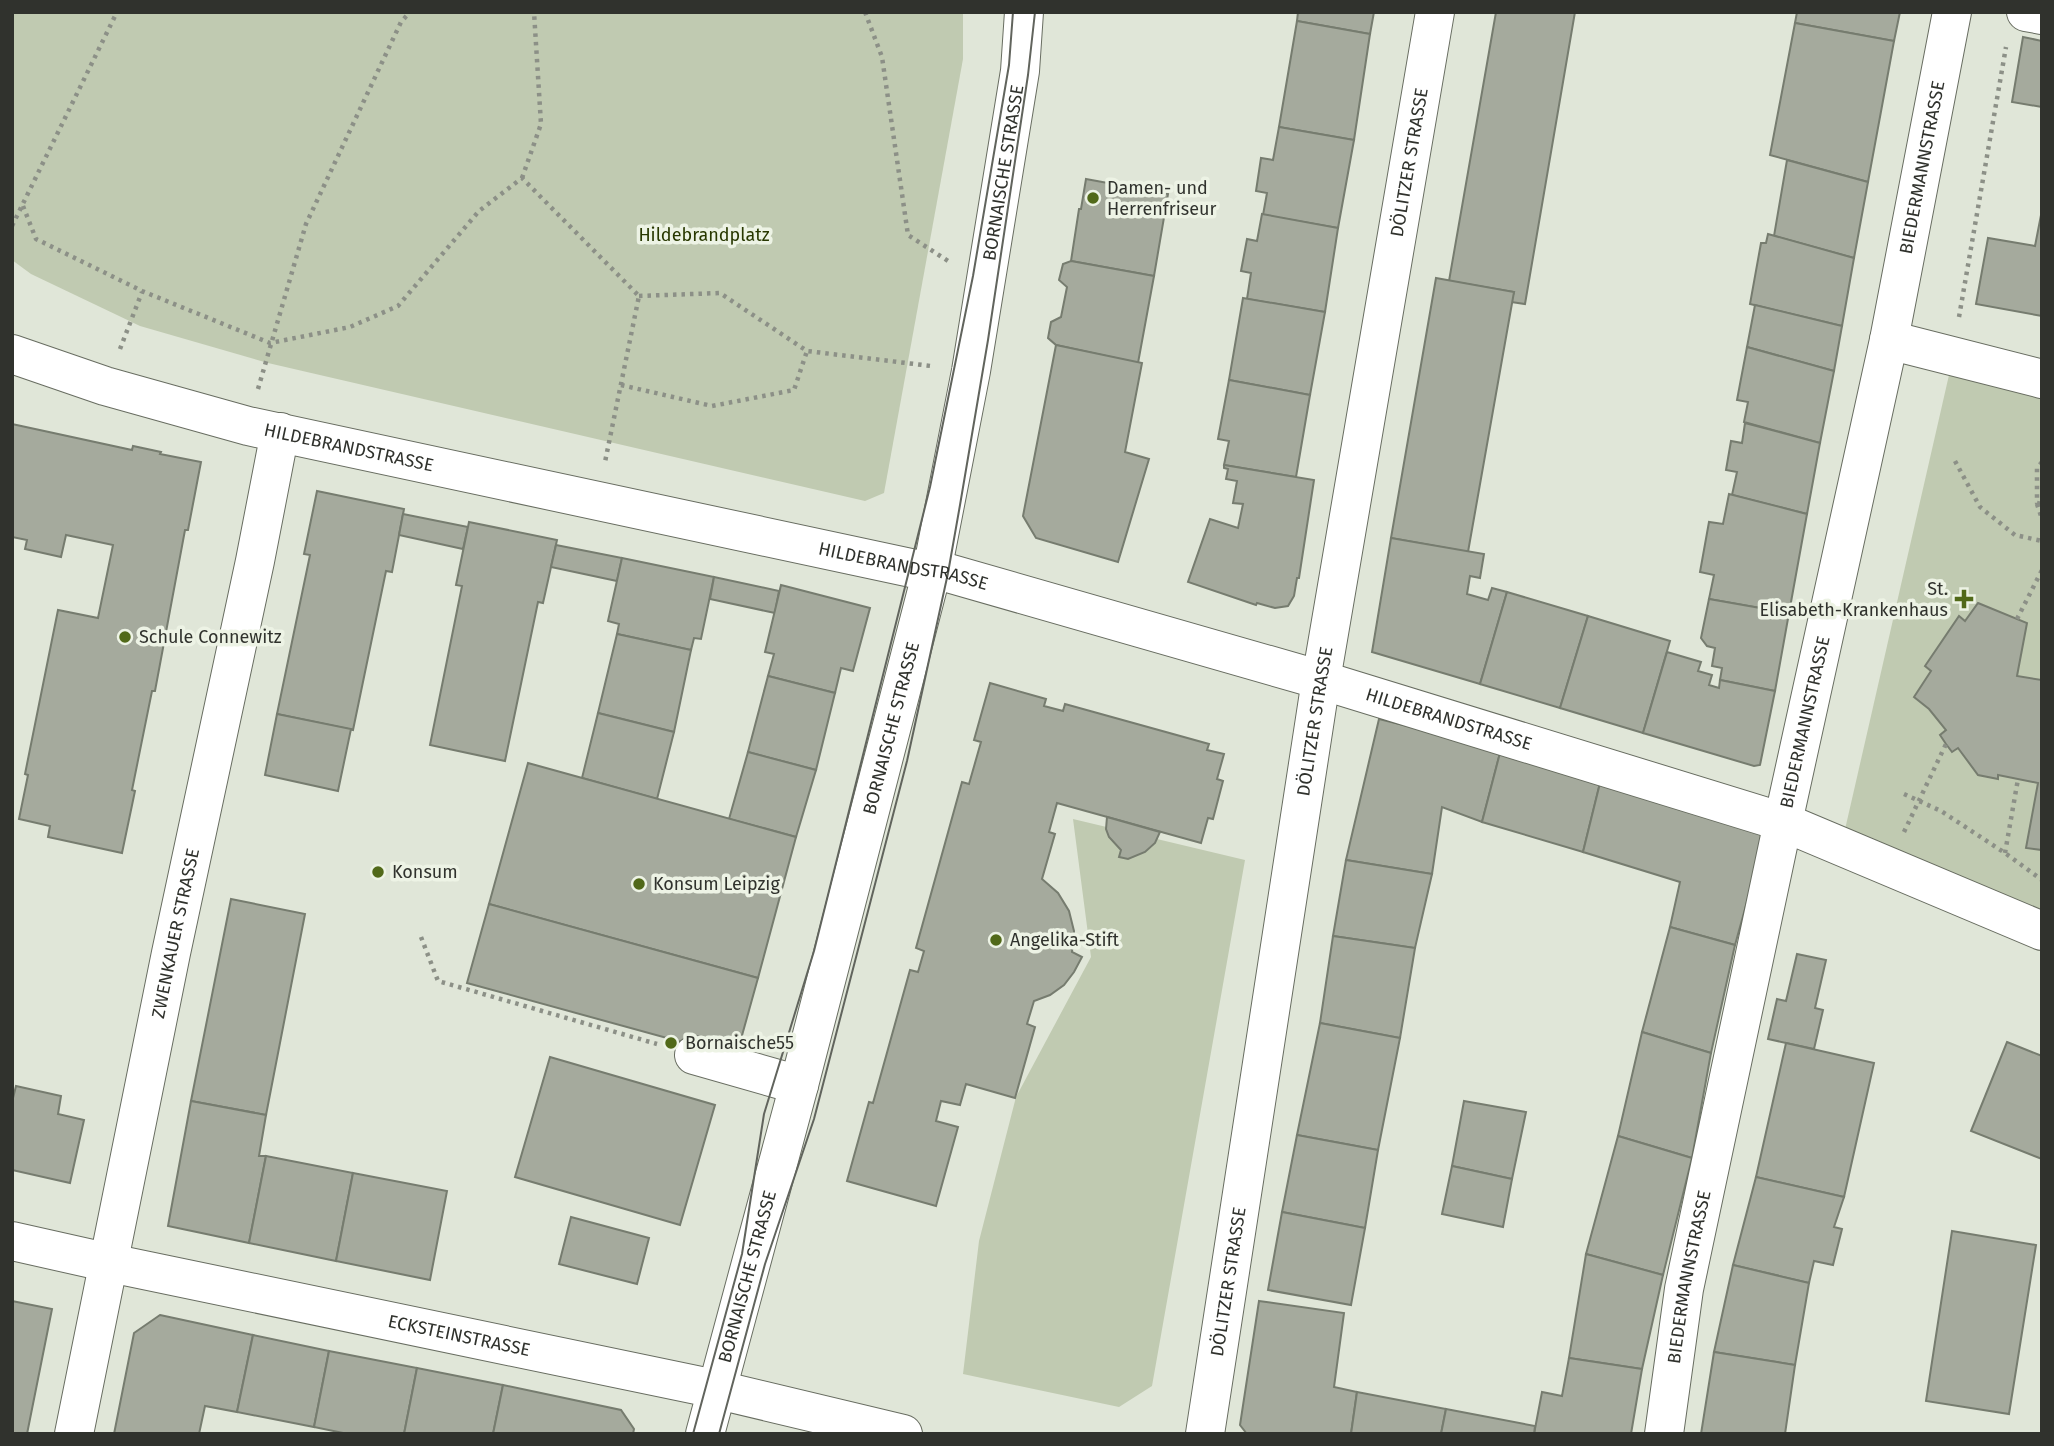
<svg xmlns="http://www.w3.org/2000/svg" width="2054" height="1446" viewBox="0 0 2054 1446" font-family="'Fira Sans',sans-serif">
	<rect width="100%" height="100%" fill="#e0e6d8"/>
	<g fill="#c0cab1">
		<path d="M12,12H963V59L884,493L865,501L268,363L140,326L31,274L12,260Z"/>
		<path d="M1949,375L2042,397V931L1841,847Z"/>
		<path d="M1073,819L1245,860L1152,1386L1119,1407L963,1374L979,1241L1016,1097L1091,957Z"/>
	</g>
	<g fill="#a5aa9d" stroke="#767c6f" stroke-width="2">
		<path d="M1298,12H1374L1370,34L1297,21Z"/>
		<path d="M1496,12H1575L1525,304L1511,302L1514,292L1449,281Z"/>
		<path d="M1797,12H1900L1894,41L1795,23Z"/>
		<path d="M1297,21L1370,34L1354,140L1279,127Z"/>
		<path d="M1795,23L1894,41L1868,182L1770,155Z"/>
		<path d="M2023,37L2042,41V107L2012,102Z"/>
		<path d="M1279,127L1354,140L1338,228L1263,215L1267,193L1256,191L1261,158L1273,160Z"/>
		<path d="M1787,160L1868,182L1854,258L1774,236Z"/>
		<path d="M1086,179L1168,194L1154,276L1071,261L1079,209H1081Z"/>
		<path d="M2042,210V316L1976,304L1988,238L2035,246Z"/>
		<path d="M1262,214L1338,228L1325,312L1247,299L1251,273L1241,271L1247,239L1257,241Z"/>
		<path d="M1768,234L1854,258L1842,326L1750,304L1761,243H1766Z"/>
		<path d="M1071,261L1154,276L1138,363L1056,345L1048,338L1051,322L1061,317L1067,287L1059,280L1063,264Z"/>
		<path d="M1436,278L1514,292L1468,552L1391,538Z"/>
		<path d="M1243,298L1325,312L1310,395L1229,380Z"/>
		<path d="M1755,305L1842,326L1834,371L1747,347Z"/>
		<path d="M1056,345L1142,363L1125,452L1149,459L1118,562L1036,538L1023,516Z"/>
		<path d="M1747,347L1834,371L1820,443L1744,422L1748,402L1737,400Z"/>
		<path d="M1229,380L1310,395L1296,477L1224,465L1229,441L1218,439Z"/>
		<path d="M1745,423L1820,443L1807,514L1732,495L1737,472L1726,470L1731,441L1742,443Z"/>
		<path d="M12,424L132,450L133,446L161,452L160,454L201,462L188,530H185L155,691H152L132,790L135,791L122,853L48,837L50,826L19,819L28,775L25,774L58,610L98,618L113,545L66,535L61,557L25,549L27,540L12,537Z"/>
		<path d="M1224,465L1314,480L1299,578H1297L1294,596L1288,606L1275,608L1257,603L1256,605L1188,582L1210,519L1238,528L1243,504L1233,503L1237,481L1226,479L1228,469L1224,468Z"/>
		<path d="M317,491L404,509L392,572L386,571L353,730L277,714L310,555L304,554Z"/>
		<path d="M1729,494L1807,514L1789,613L1709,599L1714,575L1700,572L1709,522L1723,524Z"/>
		<path d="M403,514L468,527L463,549L399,535Z"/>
		<path d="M469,522L557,540L543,603L538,602L505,761L430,745L462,586L456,585Z"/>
		<path d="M1391,538L1484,554L1480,578L1470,576L1467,594L1488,600L1492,588L1507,592L1480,684L1372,652Z"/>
		<path d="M556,545L622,558L617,581L551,567Z"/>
		<path d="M622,558L714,577L701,639L694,638L691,650L617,634L619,624L608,621Z"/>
		<path d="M714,577L779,591L775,613L710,599Z"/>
		<path d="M781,585L870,608L853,671L841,668L835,693L768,676L774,654L765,652Z"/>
		<path d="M1507,592L1588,616L1560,708L1480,684Z"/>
		<path d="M1709,599L1789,613L1775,691L1720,680L1722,668L1712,666L1715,648L1707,646L1701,638Z"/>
		<path d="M1978,603L2027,623L2017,676L2042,680V850L2026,848L2038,783L1998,775V779L1978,775L1958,748L1952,752L1946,744L1940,735L1946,730L1929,709L1914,697L1931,671L1925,666L1959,616L1965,621Z"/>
		<path d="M1588,616L1670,641L1643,733L1560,708Z"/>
		<path d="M617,634L691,650L674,732L598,713Z"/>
		<path d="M1667,652L1701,662L1698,671L1712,675L1709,685L1719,688L1720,680L1775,691L1760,765L1754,766L1643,733Z"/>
		<path d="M768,676L835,693L816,770L748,752Z"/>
		<path d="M990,683L1046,699L1044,706L1063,711L1065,704L1209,744L1207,750L1224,754L1217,779L1223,781L1213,819L1208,818L1201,843L1057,803L1049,832L1055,834L1042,879L1058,893L1069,911L1074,931L1072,952L1082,957L1074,972L1064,985L1050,995L1034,1001L1027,1024L1035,1027L1015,1098L966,1084L960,1105L941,1101L936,1121L958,1127L936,1206L847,1181L869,1102L873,1103L910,970L918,972L924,951L916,948L962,782L969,784L981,742L974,740Z"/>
		<path d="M598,713L674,732L657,799L582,778Z"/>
		<path d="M277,714L351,729L338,791L265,775Z"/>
		<path d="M1379,719L1501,749L1482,822L1442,807L1432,874L1346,860Z"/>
		<path d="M1501,749L1600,783L1583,852L1482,822Z"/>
		<path d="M748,752L816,770L796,837L729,819Z"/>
		<path d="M528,763L796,837L758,978L489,904Z"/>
		<path d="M1600,783L1767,830L1735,945L1670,927L1680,882L1583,852Z"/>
		<path d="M1107,817L1160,832L1155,843L1145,852L1128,859L1119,857L1121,850L1109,837L1106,829Z"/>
		<path d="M1346,860L1432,874L1415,948L1333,936Z"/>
		<path d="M231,899L305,914L266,1115L191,1101Z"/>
		<path d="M489,904L758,978L736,1057L467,983Z"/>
		<path d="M1670,927L1735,945L1711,1053L1642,1032Z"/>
		<path d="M1333,936L1415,948L1400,1038L1320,1023Z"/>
		<path d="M1797,954L1826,960L1815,1008L1823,1010L1814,1049L1768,1039L1777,999L1786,1001Z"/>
		<path d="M1320,1023L1400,1038L1378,1150L1297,1135Z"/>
		<path d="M1642,1032L1711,1053L1692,1158L1618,1136Z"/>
		<path d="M2007,1042L2042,1056V1159L1971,1131Z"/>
		<path d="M1786,1043L1874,1063L1844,1197L1756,1177Z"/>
		<path d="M550,1057L715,1105L680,1225L515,1177Z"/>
		<path d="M16,1086L61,1096L58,1114L84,1120L70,1183L12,1170V1102Z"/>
		<path d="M191,1101L266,1115L259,1156H266L249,1243L168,1226Z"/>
		<path d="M1464,1101L1526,1112L1512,1179L1452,1166Z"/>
		<path d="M1297,1135L1378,1150L1365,1228L1282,1212Z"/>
		<path d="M1618,1136L1692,1158L1663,1275L1586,1254Z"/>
		<path d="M266,1156L353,1173L336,1261L249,1243Z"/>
		<path d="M1452,1166L1512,1179L1503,1227L1442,1214Z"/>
		<path d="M353,1173L447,1191L430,1280L336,1261Z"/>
		<path d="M1756,1177L1844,1197L1834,1227L1842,1229L1833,1265L1814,1261L1809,1283L1733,1265Z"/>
		<path d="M1282,1212L1365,1228L1351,1305L1268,1290Z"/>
		<path d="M571,1217L649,1238L637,1284L559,1264Z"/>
		<path d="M1952,1231L2036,1245L2009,1414L1926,1401Z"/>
		<path d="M1586,1254L1663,1275L1642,1369L1569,1358Z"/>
		<path d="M1733,1265L1809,1283L1795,1365L1714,1352Z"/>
		<path d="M12,1301L52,1309L27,1434H12Z"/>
		<path d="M1259,1301L1344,1313L1334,1387L1357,1392L1351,1434H1247L1240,1425Z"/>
		<path d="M160,1315L253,1335L237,1412L205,1406L199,1434H114L134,1333Z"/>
		<path d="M253,1335L329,1351L314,1427L237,1412Z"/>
		<path d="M329,1351L417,1368L404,1434H348L314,1427Z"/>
		<path d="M1714,1352L1795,1365L1785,1434H1701Z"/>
		<path d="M1569,1358L1642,1369L1631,1434H1534L1542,1392L1562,1396Z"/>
		<path d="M417,1368L503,1385L493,1434H404Z"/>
		<path d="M503,1385L621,1410L634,1429L633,1434H493Z"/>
		<path d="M1357,1392L1446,1409L1441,1434H1351Z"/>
		<path d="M1446,1409L1535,1426L1534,1434H1441Z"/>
	</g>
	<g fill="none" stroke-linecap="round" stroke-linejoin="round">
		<g stroke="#686d61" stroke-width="40">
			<g id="minor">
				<path d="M2026,12L2042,15"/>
				<path d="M1889,340L2042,379"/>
				<path id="s1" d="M12,354L105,386L248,426L911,568L948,573L1321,680L1783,822L2042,931"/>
				<path d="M694,1055L799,1085"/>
				<path id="s2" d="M12,1241L110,1263L706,1387L903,1434"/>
				<path id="s3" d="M74,1434L171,953L255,561L280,432"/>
				<path id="s4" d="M1205,1434L1321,680L1435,12"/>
				<path id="s5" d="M1664,1434L1684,1289L1783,822L1889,340L1952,12"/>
			</g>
		</g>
		<g stroke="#686d61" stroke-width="40">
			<g id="major">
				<path id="s6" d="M705,1434L799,1085L932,571L971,371L1020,71L1024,12"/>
			</g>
		</g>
		<g stroke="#8c9087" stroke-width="4.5" stroke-dasharray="3.5 5" stroke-linecap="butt">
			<path d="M865,12L882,57L908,235L948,261"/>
			<path d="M522,178L541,124L534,12"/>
			<path d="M23,206L36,239L142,291L270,343L350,327L398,306L479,211L522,178L639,296L605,462"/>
			<path d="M12,226L117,12"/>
			<path d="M639,296L720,293L807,351L931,366"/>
			<path d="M1959,317L2006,47"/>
			<path d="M120,349L142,292"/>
			<path d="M621,385L712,406L794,390L807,351"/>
			<path d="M258,389L306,224L401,22L410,12"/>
			<path d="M1955,461L1980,507L2015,535L2042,541"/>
			<path d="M2042,462L2037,468V503L2042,504"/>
			<path d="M2037,504L2042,519"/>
			<path d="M2017,619L2042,570"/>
			<path d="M1904,794L1941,811L2005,853L2042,880"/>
			<path d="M1904,832L1946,744"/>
			<path d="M2005,853L2018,779"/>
			<path d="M421,937L438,981L657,1044"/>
		</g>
		<use href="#minor" stroke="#fff" stroke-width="38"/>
		<use href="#major" stroke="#fff" stroke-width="38"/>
		<g stroke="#61645d" stroke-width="2">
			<path d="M693,1434L742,1254L764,1114L814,951L930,487L973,276L1009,65L1013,12"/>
			<path d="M719,1434L765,1264L814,1119L907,761L948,573L960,505L988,340L1028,75L1035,12"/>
		</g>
	</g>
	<g fill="#516919" stroke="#edf3e5" stroke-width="2.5">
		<circle cx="1093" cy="198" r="7"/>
		<path d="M1960.5 588.5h7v7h7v7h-7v7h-7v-7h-7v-7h7z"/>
		<circle cx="125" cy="637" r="7"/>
		<circle cx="378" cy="872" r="7"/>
		<circle cx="639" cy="884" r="7"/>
		<circle cx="996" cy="940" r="7"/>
		<circle cx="671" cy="1043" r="7"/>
	</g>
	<g text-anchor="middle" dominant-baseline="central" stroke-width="7" stroke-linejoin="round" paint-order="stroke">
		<g font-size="18" fill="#30322d" stroke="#edf3e5">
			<text stroke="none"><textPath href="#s4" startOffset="1288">DÖLITZER STRASSE</textPath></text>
			<text stroke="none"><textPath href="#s5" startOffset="1293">BIEDERMANNSTRASSE</textPath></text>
			<text stroke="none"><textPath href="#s6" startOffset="1297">BORNAISCHE STRASSE</textPath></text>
			<text stroke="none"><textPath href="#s1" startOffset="350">HILDEBRANDSTRASSE</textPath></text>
			<text stroke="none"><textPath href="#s1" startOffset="917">HILDEBRANDSTRASSE</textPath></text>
			<text stroke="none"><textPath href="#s1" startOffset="1484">HILDEBRANDSTRASSE</textPath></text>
			<text stroke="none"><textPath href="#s4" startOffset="721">DÖLITZER STRASSE</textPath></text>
			<text stroke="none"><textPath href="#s5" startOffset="726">BIEDERMANNSTRASSE</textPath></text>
			<text stroke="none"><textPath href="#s6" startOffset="730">BORNAISCHE STRASSE</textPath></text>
			<text stroke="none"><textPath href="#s3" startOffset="511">ZWENKAUER STRASSE</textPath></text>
			<text stroke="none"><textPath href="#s6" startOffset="163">BORNAISCHE STRASSE</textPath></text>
			<text stroke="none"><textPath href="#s5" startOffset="159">BIEDERMANNSTRASSE</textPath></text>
			<text stroke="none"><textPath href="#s4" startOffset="154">DÖLITZER STRASSE</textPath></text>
			<text stroke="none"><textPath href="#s2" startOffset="457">ECKSTEINSTRASSE</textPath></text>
		</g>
		<g font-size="18" fill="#30322d" stroke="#edf3e5" text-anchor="start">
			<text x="1107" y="188">Damen- und<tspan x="1107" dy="21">Herrenfriseur</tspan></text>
			<text x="1948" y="589" text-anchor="end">St.<tspan x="1948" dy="21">Elisabeth-Krankenhaus</tspan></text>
			<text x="139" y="637">Schule Connewitz</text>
			<text x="392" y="872">Konsum</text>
			<text x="653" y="884">Konsum Leipzig</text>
			<text x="1010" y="940">Angelika-Stift</text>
			<text x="685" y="1043">Bornaische55</text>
		</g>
		<g font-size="18" fill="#283800" stroke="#edf3e5">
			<text x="704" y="235">Hildebrandplatz</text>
		</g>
	</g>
	<rect width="2054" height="1446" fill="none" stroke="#30322d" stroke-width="28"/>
</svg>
